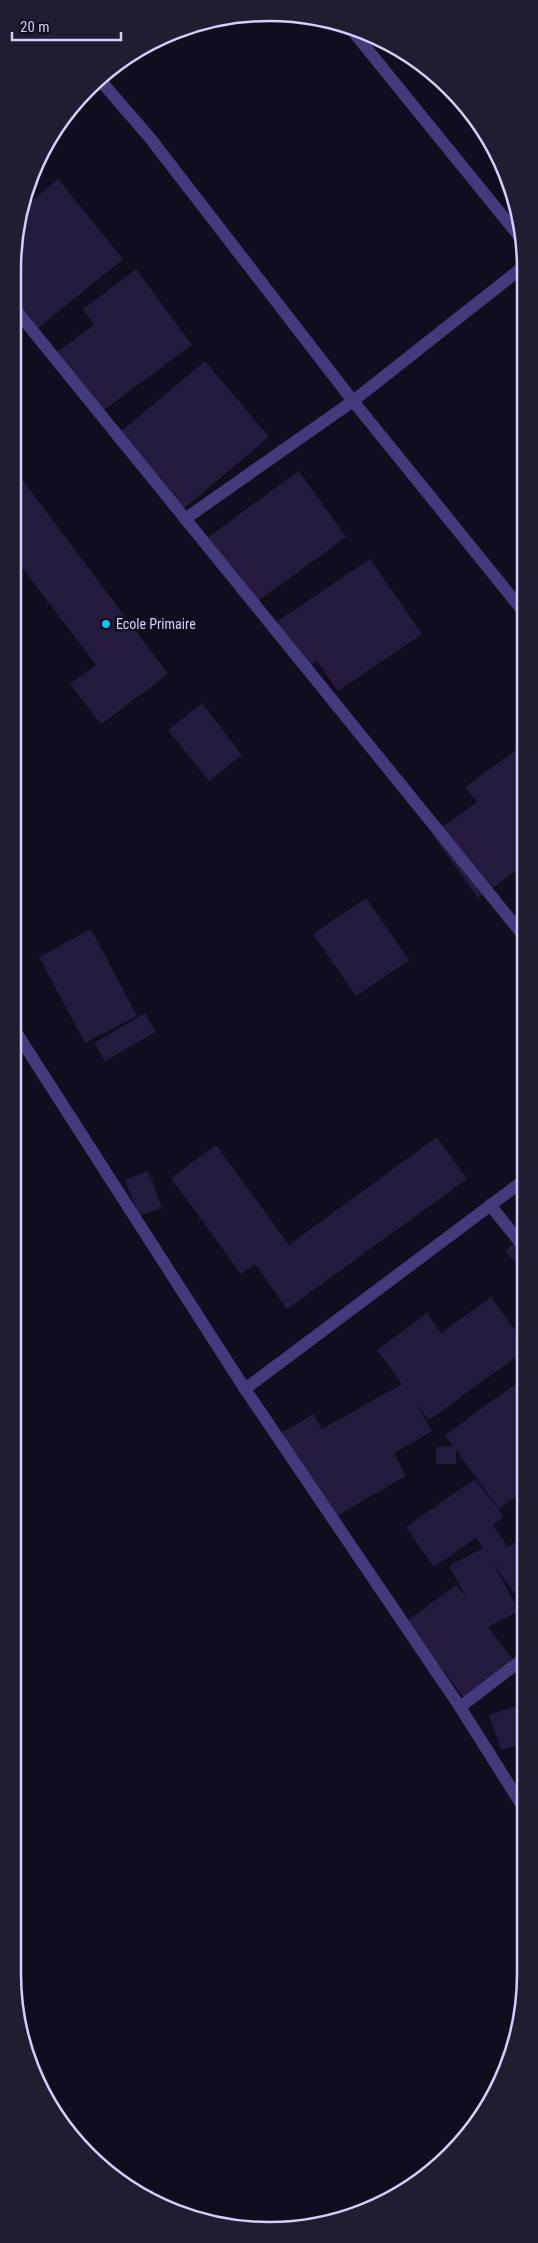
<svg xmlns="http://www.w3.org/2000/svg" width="538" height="2243" viewBox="0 0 538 2243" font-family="'Roboto Condensed',sans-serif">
	<rect width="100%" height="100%" fill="#120d1e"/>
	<g fill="#241a3e">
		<path d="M58,179L123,259L32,333L15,312V235L24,207Z"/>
		<path d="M136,269L192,345L98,414L53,355L94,325L83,309Z"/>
		<path d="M205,361L269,437L176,515L112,439Z"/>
		<path d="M14,469L168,674L101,724L70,684L96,665L14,557Z"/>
		<path d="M299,471L346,537L250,607L203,541Z"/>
		<path d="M370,559L422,634L338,691L317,661L305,670L273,624Z"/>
		<path d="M202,703L242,755L209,781L168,730Z"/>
		<path d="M520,747L523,751V866L478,898L432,834L477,802L465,787Z"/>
		<path d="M366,898L409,960L356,996L313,934Z"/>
		<path d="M523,910V936L512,919Z"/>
		<path d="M91,929L137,1016L85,1043L39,957Z"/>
		<path d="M145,1013L156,1032L105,1061L94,1043Z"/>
		<path d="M437,1137L467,1179L287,1309L255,1264L241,1274L171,1178L216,1145L289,1245Z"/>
		<path d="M148,1171L162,1208L139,1216L125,1180Z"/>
		<path d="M523,1235V1271L505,1251Z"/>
		<path d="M491,1297L523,1341V1352L429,1420L417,1405L432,1431L394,1453L406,1476L328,1521L279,1434L314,1414L322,1429L402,1384L377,1350L427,1313L441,1333Z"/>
		<path d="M523,1379V1491L499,1509L456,1450V1464H436V1447L453,1446L445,1435Z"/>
		<path d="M475,1479L504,1517L493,1525L508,1547L523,1537V1588L515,1594L493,1563L519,1611L488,1627L514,1661L464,1698L406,1622L456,1585L466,1597L449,1566L483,1548L476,1538L434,1567L406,1527Z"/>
		<path d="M523,1704V1755L520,1745L501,1750L489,1715Z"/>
	</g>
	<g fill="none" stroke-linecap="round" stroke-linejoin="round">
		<g stroke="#423a7b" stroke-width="12">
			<path d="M351,29L523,241"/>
			<path d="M100,80L150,138L353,401L523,611"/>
			<path d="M15,309L523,935"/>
			<path d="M185,519L353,401L523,267"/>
			<path d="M14,1029L245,1389L460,1707L523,1807"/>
			<path d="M490,1205L523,1246"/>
			<path d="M245,1389L523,1181"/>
			<path d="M460,1707L523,1659"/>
		</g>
	</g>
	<circle fill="#0bc2ea" stroke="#120d1e" stroke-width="2" cx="106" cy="624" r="5"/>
	<g text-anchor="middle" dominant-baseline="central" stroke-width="5" stroke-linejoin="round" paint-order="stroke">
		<g font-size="14" fill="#d6cdfd" stroke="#120d1e" text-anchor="start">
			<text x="116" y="624">Ecole Primaire</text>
		</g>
	</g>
	<path d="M0 0H538V2243H0ZM269 21H269A248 248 0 0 1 517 269V1974A248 248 0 0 1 269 2222H269A248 248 0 0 1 21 1974V269A248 248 0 0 1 269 21Z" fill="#221c30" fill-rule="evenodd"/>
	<path fill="none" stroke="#d6cdfd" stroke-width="2.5" d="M269 21H269A248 248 0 0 1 517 269V1974A248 248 0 0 1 269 2222H269A248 248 0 0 1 21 1974V269A248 248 0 0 1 269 21Z"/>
	<path d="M12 32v8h109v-8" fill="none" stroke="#d6cdfd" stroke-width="2.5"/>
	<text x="20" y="32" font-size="15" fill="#d6cdfd" stroke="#120d1e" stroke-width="4" paint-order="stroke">20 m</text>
</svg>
